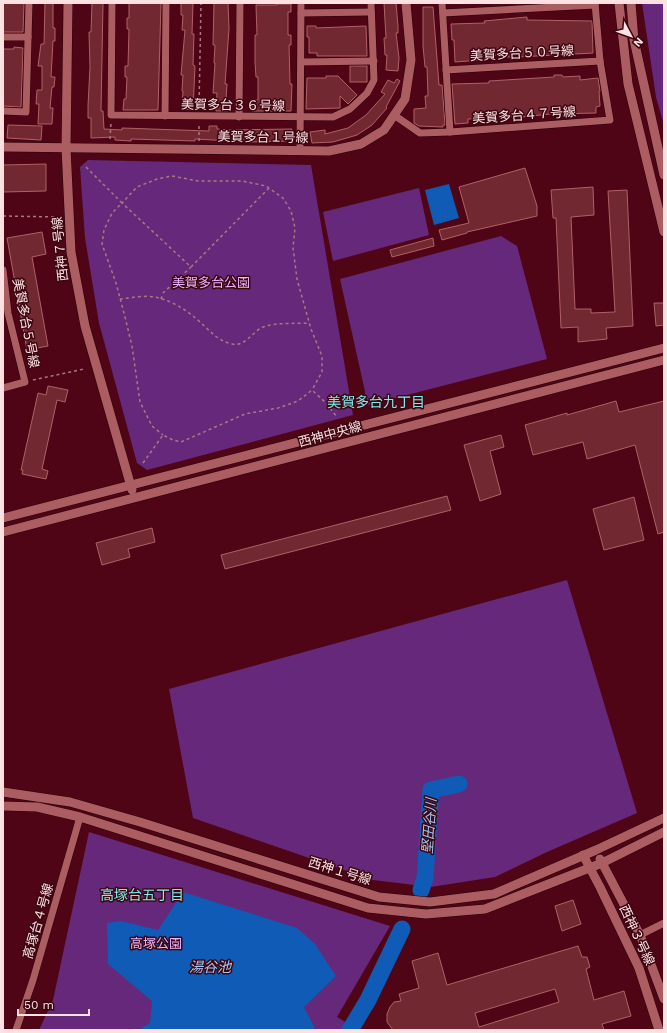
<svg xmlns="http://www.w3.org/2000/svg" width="667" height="1033" viewBox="0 0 667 1033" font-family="'Work Sans','Noto Sans JP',sans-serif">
	<rect width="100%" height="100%" fill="#4f0515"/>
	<g fill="#66287a">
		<path d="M642,3H664V125L656,97Z"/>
		<path d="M88,160L311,165L353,415L147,470L137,463L99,323L85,238L80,167Z"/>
		<path d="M419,188L429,235L333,261L323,212Z"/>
		<path d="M501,236L517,246L547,359L368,405L340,279Z"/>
		<path d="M567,580L637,813L547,852L495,877L431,887L373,880L193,818L169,689Z"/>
		<path d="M89,832L390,926L337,1017L359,1030H39L53,1000Z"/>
	</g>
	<g fill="#0f5bb5">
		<path d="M449,184L459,218L434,225L425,190Z"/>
		<path d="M183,892L297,928L315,944L336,976L304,1007L316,1030H138L150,1023L152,1001L108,964L107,923L121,921L158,930Z"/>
	</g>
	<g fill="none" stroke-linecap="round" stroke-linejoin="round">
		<g stroke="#0f5bb5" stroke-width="17">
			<path d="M421,890L425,878L431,790L459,784"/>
			<path d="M350,1030L368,1000L402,929"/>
		</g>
	</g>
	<g fill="#712830" stroke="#b16166" fill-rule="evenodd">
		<path d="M3,3H24L23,32H3Z"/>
		<path d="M45,3H53V28H55V41H53L51,77H55L54,87H52L50,108H53L52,124H38L39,104H36L37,90H42V66H38L41,44H44Z"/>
		<path d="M92,3H103L101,111H103L104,129L122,130V128L209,131V126H217V129L227,130L292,129V141L249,142L195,139V141L131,139V141L115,140V137L91,138V118H88V106L90,67L89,32H91Z"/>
		<path d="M129,3H161L158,110H123L124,99H126L127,77H125V66H128L129,29H127V18H129Z"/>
		<path d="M181,3H193L192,34H194L193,65L195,66L193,110L182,109L183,91H182L183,75H181L185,30H182L183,15H181Z"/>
		<path d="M214,3H228L229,29L225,84H227L226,100H228V111H216L217,93H213L215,63H214L215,45H213Z"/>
		<path d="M384,3H396L398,26V33H396L399,58L398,71L386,70L387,55H385L384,38H386Z"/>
		<path d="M277,4H291V12H288V35H291V45H289L290,84H292L291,111H252V100H258V77H256L255,62V35H257L256,5H277Z"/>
		<path d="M423,7H433L439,85H442L445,125H443V127L419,126L414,123V109L426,108L425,96H428L427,67H425L423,46Z"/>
		<path d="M527,17V20L592,21L593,53L518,57H502V55L481,56V60L455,62L454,40H452L451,24L485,23L484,21Z"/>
		<path d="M307,26H316V28L366,26L367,56H317V53H309V37H307Z"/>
		<path d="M14,47L23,48L21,107L3,106V49H14Z"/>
		<rect x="350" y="66" width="17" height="16"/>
		<path d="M554,75H562L563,77L580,76V80L598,78L600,91H599L600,106L596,107V113L550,114L522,117V116L504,117V114L486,115V118L468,119V123L455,124L452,84L489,83V81L554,77Z"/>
		<path d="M326,76H338L357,95L348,104L340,96V108L306,109L307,78H326Z"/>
		<path d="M397,79L400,81L386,107L387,108L372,125L357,135L333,142L312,143L310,132L325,130V134L348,128L366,115L385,94L381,92L388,80L394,83Z"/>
		<path d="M8,125L42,126L41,140L7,138Z"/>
		<path d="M46,164V191L3,192V165Z"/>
		<path d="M525,168L537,206V216L467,232V233L442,240L439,230L469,223L459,187Z"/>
		<path d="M593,187L594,215L571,217L575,309H591V313L615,312L608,191L627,190L633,326L606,328L607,339L578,342V327L561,328L556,218H553L551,190Z"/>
		<path d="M42,232L46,254L32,257L48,346L27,350L7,238Z"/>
		<path d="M433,238L434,246L392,257L390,250Z"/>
		<path d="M654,303H664V325L656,326Z"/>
		<path d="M48,386L68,390L65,402L57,400L42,469L48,471L46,479L22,474L23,470H21L38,393L46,395Z"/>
		<path d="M616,401L619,412L664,401V532L658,534L635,445L587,459L583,442L533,455L525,425L567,413V415Z"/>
		<path d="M501,435L504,447L490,451L501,494L480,501L464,445Z"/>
		<path d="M447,496L451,510L225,569L221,555Z"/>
		<path d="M634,497L644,540L604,550L593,509Z"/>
		<path d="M152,528L155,542L128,549L130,557L102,565L96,543Z"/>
		<path d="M573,900L581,924L562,931L555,906Z"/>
		<path d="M578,946L582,957H587L590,967L586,969L594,1000L624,991L631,1016L602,1024L604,1030H393L387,1022V1014L390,1007L394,1002L401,1001L399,994L419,988L412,961L438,953L447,985ZM555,989L559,1002L479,1027L475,1013Z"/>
	</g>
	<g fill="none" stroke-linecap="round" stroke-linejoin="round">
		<g stroke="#260207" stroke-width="8">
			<g id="minor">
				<path d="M112,3L111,115L333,117L350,109L367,93L374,80L371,3"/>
				<path d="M442,3L450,132L610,120L600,61L595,3"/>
				<path d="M301,13L371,12"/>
				<path d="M443,13L595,5"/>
				<path d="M3,37H28"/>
				<path d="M301,62L374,61"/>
				<path d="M446,70L600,61"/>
				<path d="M3,111L26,112L29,3"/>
				<path d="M394,115L420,133L450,132"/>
				<path d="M165,116L166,3"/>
				<path d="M239,117L240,3"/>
				<path d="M300,151L301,3"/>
				<path d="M3,270L8,313L25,382L3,388"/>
				<path d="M640,935L664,923"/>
				<path d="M16,1030L33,980L80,817"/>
			</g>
		</g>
		<g stroke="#260207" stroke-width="10">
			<g id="tertiary">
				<path d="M68,3L66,148L71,252L85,326L132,490"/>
				<path d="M619,3L628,84L664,232"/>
				<path d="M631,3L634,40L664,175"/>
				<path d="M3,147L329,151L361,144L384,130L405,99L411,60L406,3"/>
				<path d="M3,518L664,348"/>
				<path d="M3,532L664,360"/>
				<path d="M3,792L70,802L140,822L379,897L430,902L494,894L596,850L664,818"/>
				<path d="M3,806L37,807L80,817L368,908L426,914L485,909L602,863L664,832"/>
				<path d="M583,855L600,887L639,968L659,1030"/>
				<path d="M600,859L640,935L664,999"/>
			</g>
		</g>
		<g stroke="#aa7880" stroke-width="1.5" stroke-dasharray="3 3" stroke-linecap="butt">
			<path d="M199,107L201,3"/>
			<path d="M110,139L111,123"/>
			<path d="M199,141V123"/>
			<path d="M86,167L122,203L112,213L104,230L102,244L116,283L125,317L132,346L140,402L152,426L163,435"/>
			<path d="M269,188L191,267L122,203L137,187L157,179L172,176L198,181H242L266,186L283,198L291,211L295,228L293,248L297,279L311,329L322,356V372L312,390"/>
			<path d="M3,216L56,217"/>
			<path d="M120,299C131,298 144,295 154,297C171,300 187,310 200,322C210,331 218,341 232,344C245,347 252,332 263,327C277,322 295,324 309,323"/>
			<path d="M161,299L163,293L191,267"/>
			<path d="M33,380L84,369"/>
			<path d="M143,463L163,435L173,440L181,442L245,414L278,408L298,401L312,390L326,403L337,417"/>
		</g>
		<use href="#minor" stroke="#ac5d62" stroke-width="7"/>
		<use href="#tertiary" stroke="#ac5d62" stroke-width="9"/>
	</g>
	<g text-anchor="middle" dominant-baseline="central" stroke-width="3" stroke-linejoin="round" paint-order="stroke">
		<g font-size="13" fill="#fee2e3" stroke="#3c0610">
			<text transform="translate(522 53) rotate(-3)">美賀多台５０号線</text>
			<text transform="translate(233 105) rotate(1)">美賀多台３６号線</text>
			<text transform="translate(524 115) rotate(-4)">美賀多台４７号線</text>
			<text transform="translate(263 137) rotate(1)">美賀多台１号線</text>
			<text transform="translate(60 249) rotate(-96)">西神７号線</text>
			<text transform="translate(26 323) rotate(79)">美賀多台５号線</text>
			<text transform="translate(330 434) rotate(-15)">西神中央線</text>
			<text transform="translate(340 871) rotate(17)">西神１号線</text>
			<text transform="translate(38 921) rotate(-74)">高塚台４号線</text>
			<text transform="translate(637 935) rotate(65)">西神３号線</text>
		</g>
		<g font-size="13" fill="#e9b4fd" stroke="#3c0610">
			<text x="211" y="282">美賀多台公園</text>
			<text x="156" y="943">高塚公園</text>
		</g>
		<g font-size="14" fill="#7febed" stroke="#3c0610">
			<text x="376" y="402">美賀多台九丁目</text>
			<text x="142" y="895">高塚台五丁目</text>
		</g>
		<g font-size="14" font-style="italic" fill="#a5c6f5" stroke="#3c0610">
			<text transform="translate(429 826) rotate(-86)">堅田谷川</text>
			<text x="210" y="967">湯谷池</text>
		</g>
	</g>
	<rect width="667" height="1033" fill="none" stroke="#fee2e3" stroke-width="8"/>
	<g transform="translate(631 36) rotate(131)" stroke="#3c0610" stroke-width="3" paint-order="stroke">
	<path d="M0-3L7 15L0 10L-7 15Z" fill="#fee2e3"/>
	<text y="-6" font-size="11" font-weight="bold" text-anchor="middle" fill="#fee2e3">N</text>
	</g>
	<path d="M18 1009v6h71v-6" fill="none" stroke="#fee2e3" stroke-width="2"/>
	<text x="24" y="1009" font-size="12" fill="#fee2e3" stroke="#3c0610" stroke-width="3" paint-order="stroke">50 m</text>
</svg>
